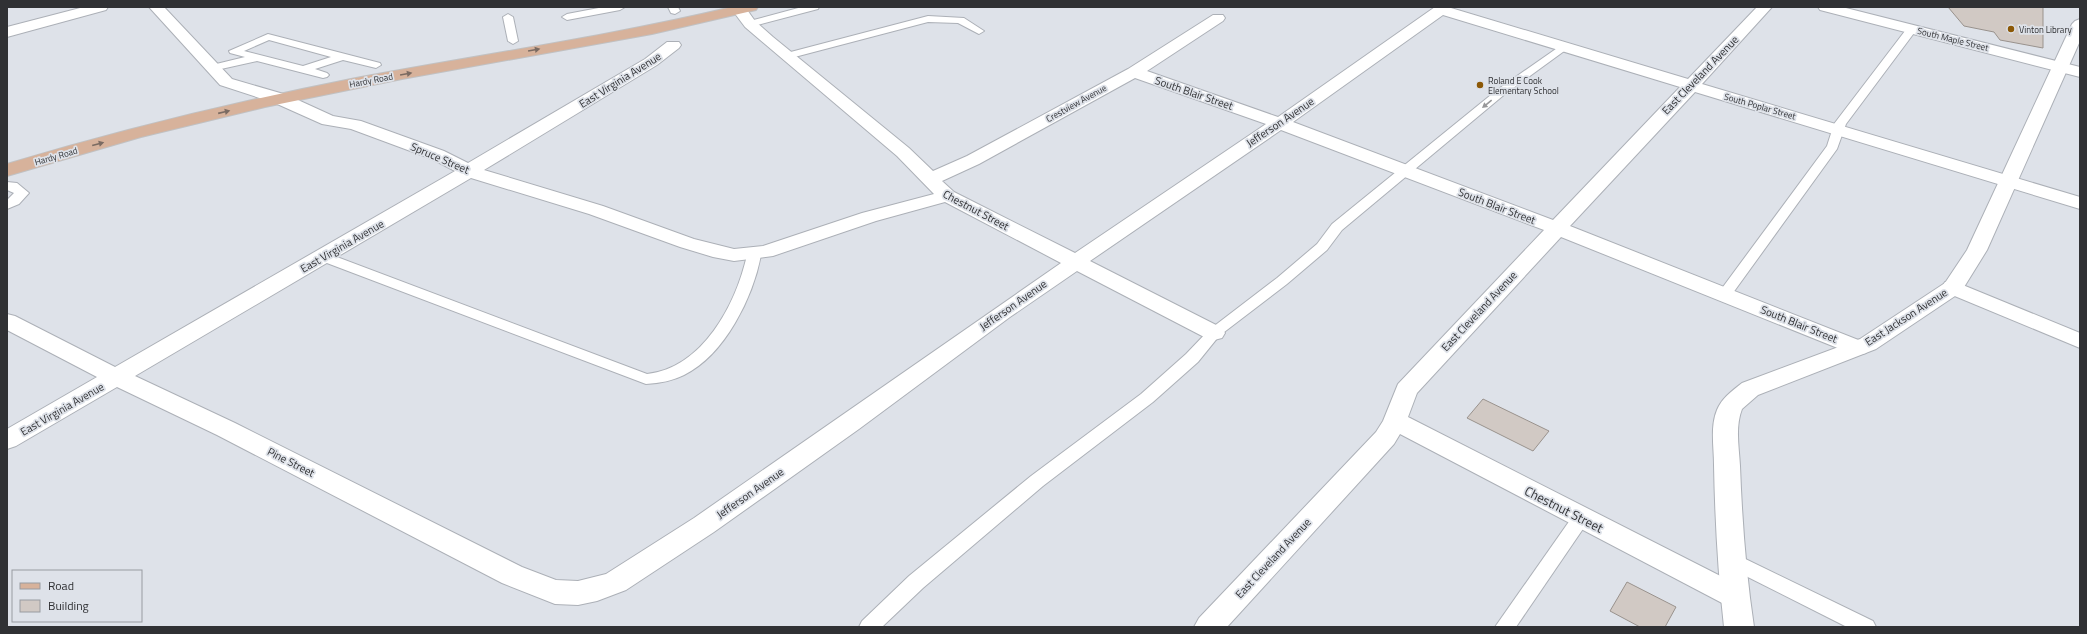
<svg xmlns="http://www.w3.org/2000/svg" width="2087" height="634" viewBox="0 0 2087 634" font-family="'Titillium Web',sans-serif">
	<rect width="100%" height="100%" fill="#dee2e9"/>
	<g fill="#d1c9c4" stroke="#99928d">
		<path d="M1948,7H2043V48L2000,40L1994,32L1964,26Z"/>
		<path d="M1483,399L1549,431L1533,451L1467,418Z"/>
		<path d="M1627,582L1676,607L1665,627H1640L1610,611Z"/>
	</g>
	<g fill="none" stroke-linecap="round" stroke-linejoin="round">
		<g stroke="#acb0b7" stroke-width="2">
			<g id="service">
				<path d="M604,7H625L620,10L567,20L562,17L567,14Z"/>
				<path d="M668,7H678L680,11L675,14L671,13Z"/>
				<path d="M802,7H819L818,9L750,27L745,24L746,22Z"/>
				<path d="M508,14L513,17L518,41L513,44L508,41L503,17Z"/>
				<path d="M928,16L964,18L984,31L979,34L958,23L928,22L787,59L782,56L783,54Z"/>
				<path d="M1912,26L1917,29L1846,124L1837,149L1730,297H1720L1718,294L1720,291L1827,146L1834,124L1908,27Z"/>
				<path d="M268,34L380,63L381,65L376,68L343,60L315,69L327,73L329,75L327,77L323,78L257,61L212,71L207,68L208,66L245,57L230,53L229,51ZM269,40L331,57L303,66L244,51Z"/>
				<path d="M1563,44L1567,45L1568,47L1567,49L1505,94L1342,230L1327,250L1287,284L1219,336L1198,362L1153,402L1043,486L923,588L882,627H859L862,621L909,576L1031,476L1141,394L1186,354L1209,330L1277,278L1317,244L1332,224L1497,90Z"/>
				<path d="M7,182L17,183L29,193L19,204L7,209V200L14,193L7,190Z"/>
				<path d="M754,251L759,252L761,255C753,297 725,355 684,375C672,381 660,383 646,384L319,260L317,257L319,254H329L647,374C703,368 736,304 747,255L749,252Z"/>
				<path d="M1581,511L1587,513L1590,518L1587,523L1516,627H1495L1575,513Z"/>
				<path d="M1731,552L1873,621L1876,627H1847L1724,565L1722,560L1724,555Z"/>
			</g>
		</g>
		<g stroke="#acb0b7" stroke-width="2">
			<g id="minor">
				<path d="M84,7H108L106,10L7,37V27Z"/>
				<path d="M149,7H164L232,79L287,95L333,116L361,121L444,151L468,163L645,59L667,42H679L681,45L679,48L657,65L484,170L603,206L694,239L734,249L763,246L862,213L934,194L897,156L745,27L730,7H745L755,21L773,37L909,148L933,171L967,156L1128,69L1213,15H1223L1225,18L1223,21L1147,71L1278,117L1435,7H1452L1451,8L1688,79L1757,7H1772L1702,84L2080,197V209L1695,92L1570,226L1866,343L1869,348L1866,353L1858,355L1850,353L1561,237L1417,393L1408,417L1744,588L1748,596L1744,604L1734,608L1724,604L1400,434L1394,444L1227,627H1194L1199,618L1376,432L1383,421L1398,384L1544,230L1281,130L1090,261L1222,328L1225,333L1222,338L1214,340L1206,338L1077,271L1010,317L859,429L714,532L626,590L597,601L578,605L555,604L502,583L217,435L117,387L16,446L7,449V429L97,377L7,330V314L15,316L115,367L455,171L432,159L351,129L322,124L275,103L220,85ZM1443,15L1680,87L1553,220L1293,122ZM1135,78L1266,124L1075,253L954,192L942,181L979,164ZM471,178L589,214L680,247L713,257L734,261L773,256L876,221L945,202L1061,263L694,518L606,574L578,581L556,580L522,567L235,423L135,376Z"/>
				<path d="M1818,7H1842L2080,67V77L1820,10Z"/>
				<path d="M1953,281L2080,333V348L1945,292L1942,287L1945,282Z"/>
			</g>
		</g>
		<g stroke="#acb0b7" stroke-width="2">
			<path id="tertiary" d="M2080,19V41L1987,250L1961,292L1876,349L1758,395L1742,409C1735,427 1739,447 1740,466C1742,520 1746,574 1754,627H1724C1718,573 1715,519 1714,465C1714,447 1710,427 1717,410C1722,398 1732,391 1742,383L1860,339L1945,283L1967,250L2072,24L2075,21Z"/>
		</g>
		<g stroke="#c1c1c2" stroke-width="2">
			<path id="primary" d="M732,7H758L756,10L652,34L402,79L265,107L141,137L7,176V164C120,130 235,102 351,79C478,55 606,37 732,7Z"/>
		</g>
		<use href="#service" fill="#fff" fill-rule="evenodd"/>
		<use href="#minor" fill="#fff" fill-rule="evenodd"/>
		<use href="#tertiary" fill="#fff" fill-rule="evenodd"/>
		<use href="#primary" fill="#d7b29b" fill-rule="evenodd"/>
	</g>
	<defs><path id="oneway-solid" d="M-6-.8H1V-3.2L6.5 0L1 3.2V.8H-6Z"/></defs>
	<g fill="#7b6b62">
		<use href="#oneway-solid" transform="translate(534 50) rotate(-10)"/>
		<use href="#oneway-solid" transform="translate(406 74) rotate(-10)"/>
		<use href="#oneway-solid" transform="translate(224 112) rotate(-13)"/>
		<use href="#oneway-solid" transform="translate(98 144) rotate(-15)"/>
	</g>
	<use fill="#98989a" href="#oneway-solid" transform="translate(1487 104) rotate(141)"/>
	<g fill="#8c5806" stroke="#dee2e9" stroke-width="1.5">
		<circle cx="2011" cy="29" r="4"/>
		<circle cx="1480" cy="85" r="4"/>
	</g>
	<g text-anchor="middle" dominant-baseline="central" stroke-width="3.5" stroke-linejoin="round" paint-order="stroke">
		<g font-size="9" fill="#303134" stroke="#dee2e9" text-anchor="start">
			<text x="2019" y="29">Vinton Library</text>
			<text x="1488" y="80">Roland E Cook<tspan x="1488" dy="10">Elementary School</tspan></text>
		</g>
		<g font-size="9" fill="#303134" stroke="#dee2e9">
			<text transform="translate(1953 39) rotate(14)">South Maple Street</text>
			<text transform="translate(371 80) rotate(-11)">Hardy Road</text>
			<text transform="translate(1076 103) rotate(-29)">Crestview Avenue</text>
			<text transform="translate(1760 106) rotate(16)">South Poplar Street</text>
			<text transform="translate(56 156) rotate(-16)">Hardy Road</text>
		</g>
		<g font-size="11" fill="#303134" stroke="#dee2e9">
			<text transform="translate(1700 75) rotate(-46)">East Cleveland Avenue</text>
			<text transform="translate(620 80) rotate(-32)">East Virginia Avenue</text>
			<text transform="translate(1194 93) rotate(19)">South Blair Street</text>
			<text transform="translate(1280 122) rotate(-34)">Jefferson Avenue</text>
			<text transform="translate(440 158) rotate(23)">Spruce Street</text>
			<text transform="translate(1497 206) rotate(21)">South Blair Street</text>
			<text transform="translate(976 210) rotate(28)">Chestnut Street</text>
			<text transform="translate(342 246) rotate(-30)">East Virginia Avenue</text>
			<text transform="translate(1013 305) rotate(-35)">Jefferson Avenue</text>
			<text transform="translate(1479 311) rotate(-47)">East Cleveland Avenue</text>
			<text transform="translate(1906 317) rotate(-33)">East Jackson Avenue</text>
			<text transform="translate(1799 324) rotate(22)">South Blair Street</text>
			<text transform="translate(62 409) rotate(-30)">East Virginia Avenue</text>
			<text transform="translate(291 462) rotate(27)">Pine Street</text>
			<text transform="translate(750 493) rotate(-35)">Jefferson Avenue</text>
			<text transform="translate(1273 558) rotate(-47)">East Cleveland Avenue</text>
		</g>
		<g font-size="13" fill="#303134" stroke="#dee2e9">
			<text transform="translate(1564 509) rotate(27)">Chestnut Street</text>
		</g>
	</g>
	<rect width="2087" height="634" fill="none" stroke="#303134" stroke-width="16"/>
	<rect x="12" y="570" width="130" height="52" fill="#dee2e9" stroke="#989ba1"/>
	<rect x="20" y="583" width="20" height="6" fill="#d7b29b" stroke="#989ba1"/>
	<text x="48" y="590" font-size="12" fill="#303134">Road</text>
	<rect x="20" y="600" width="20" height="12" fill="#d1c9c4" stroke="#989ba1"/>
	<text x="48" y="610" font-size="12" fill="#303134">Building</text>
</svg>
